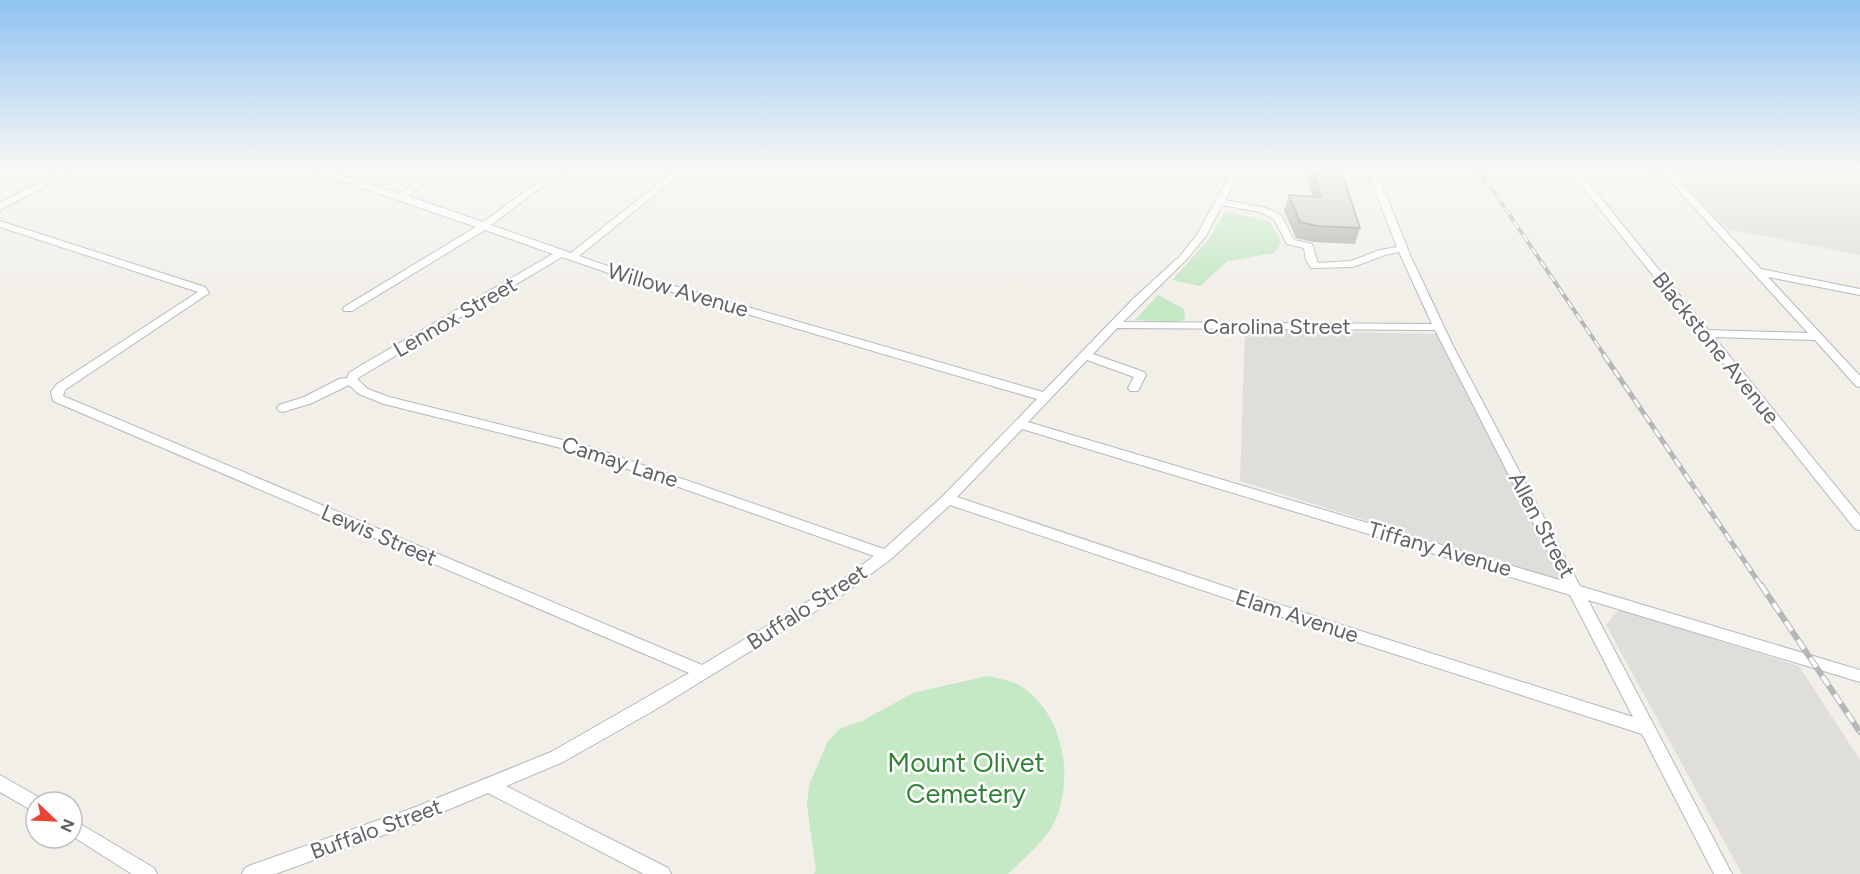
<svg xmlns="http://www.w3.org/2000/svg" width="1860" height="874" viewBox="0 0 1860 874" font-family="Figtree,sans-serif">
	<rect width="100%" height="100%" fill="#f1efe8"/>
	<g fill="#e0deda">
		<path d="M1671,170H1860V255L1728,229Z"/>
		<path d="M1245,330L1440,334L1566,583L1240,481Z"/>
		<path d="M1619,609L1799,666L1860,760V874H1742L1606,625Z"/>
	</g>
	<g fill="#c5e8c5">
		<path d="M1225,211L1270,222L1281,243L1274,253L1228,261L1200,286L1172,280L1211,237Z"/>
		<path d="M1158,295L1184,309L1185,320L1172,322L1135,320Z"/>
		<path d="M987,676C1001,679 1017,681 1029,692C1064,722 1073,777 1056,819C1047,840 1024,858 1008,874H814L816,870L807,805L809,785L828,741L841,728L862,721L913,693Z"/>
	</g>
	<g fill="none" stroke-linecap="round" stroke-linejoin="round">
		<g stroke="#b5b8bc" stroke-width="2">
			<g id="minor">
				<path d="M63,170H75L0,210V203Z"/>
				<path d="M310,170H325L400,194L432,170H442L408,196L483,222L554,170H564L491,225L571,253L675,170H685L579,256L622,271L1043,392L1133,299L1180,256L1197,235L1232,170H1241L1225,200L1266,208L1281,215L1294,240L1312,244L1318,263L1351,261L1380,250L1397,247L1367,170H1376L1411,257L1453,346L1580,586L1860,670V682L1588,600L1732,874H1714L1642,734L1323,631L950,505L891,559L842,595L653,711L563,762L506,786L668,868L671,874H644L488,793L414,824L275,874H242L245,868L251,865L413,808L551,752L689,673L53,401L51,392L57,384L198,292L0,227V221L205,287L209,293L65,390L63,396L702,665L832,587L874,556L585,454L384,404L359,394L349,385L312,403L283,412L279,411L277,408L279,405L304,397L339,379L347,378L349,373L360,366L553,254L485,230L352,311H344L343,309L344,307L476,227ZM1222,205L1260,212L1274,219L1287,244L1304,248L1306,260L1311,268L1353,267L1385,255L1399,252L1432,324L1123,322L1186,260L1206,236ZM562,257L614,275L1037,399L943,496L884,549L591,447L389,397L368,389L358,380V378L368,372ZM1117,328L1435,330L1563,581L1028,422L1087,360L1134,377L1128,388L1130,391H1138L1146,375L1144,372L1093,354ZM1022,429L1570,595L1633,717L1323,619L957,497Z"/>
				<path d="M1569,170H1578L1708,330L1808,333L1660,170H1669L1761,269L1860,289V295L1768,277L1860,376V387L1856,386L1815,340L1714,337L1860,516V530L1855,529Z"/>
				<path d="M0,775L42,799L43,802H36V813L0,792Z"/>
				<path d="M72,819L154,868L157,874H132L72,836Z"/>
			</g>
		</g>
		<use href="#minor" fill="#fff" fill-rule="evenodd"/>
		<g stroke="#b6b7b8" stroke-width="4">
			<path id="rail-far2" d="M1476,170L1492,189L1605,356"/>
		</g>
		<g stroke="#b6b7b8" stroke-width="5">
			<path id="rail-far1" d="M1604,355L1762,587"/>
		</g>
		<g stroke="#b6b7b8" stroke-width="6">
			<path id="rail" d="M1761,585L1860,732"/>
		</g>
		<use href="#rail-far2" stroke="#fff" stroke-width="2" stroke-dasharray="8" stroke-linecap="butt"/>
		<use href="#rail-far1" stroke="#fff" stroke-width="3" stroke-dasharray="9" stroke-linecap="butt"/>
		<use href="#rail" stroke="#fff" stroke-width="4" stroke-dasharray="11" stroke-linecap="butt"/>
	</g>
	<g fill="#afaea9">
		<path d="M1304,170H1341L1360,228L1355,244L1313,242L1296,238L1284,211L1289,195L1312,196Z"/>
		<path d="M1645,170H1654L1653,173Z"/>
	</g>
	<path fill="#cccac5" stroke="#8f8d8a" stroke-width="1.5" d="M1313,170H1341L1360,228L1318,226L1300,222L1289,195L1321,197Z"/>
	<linearGradient id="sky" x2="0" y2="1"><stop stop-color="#8fc3f1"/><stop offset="0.58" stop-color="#f9f8f5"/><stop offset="1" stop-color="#f9f8f5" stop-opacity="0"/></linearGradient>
	<rect width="1860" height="293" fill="url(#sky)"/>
	<g text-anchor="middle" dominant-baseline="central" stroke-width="5" stroke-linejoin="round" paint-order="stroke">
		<g font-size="22" fill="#5f6368" stroke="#fff">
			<text transform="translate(678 290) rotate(16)">Willow Avenue</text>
			<text transform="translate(455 317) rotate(-30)">Lennox Street</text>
			<text x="1277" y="326">Carolina Street</text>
			<text transform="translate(1716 348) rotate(51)">Blackstone Avenue</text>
			<text transform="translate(620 462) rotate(18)">Camay Lane</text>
			<text transform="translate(1542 525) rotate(62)">Allen Street</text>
			<text transform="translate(379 535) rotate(23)">Lewis Street</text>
			<text transform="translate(1440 549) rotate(16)">Tiffany Avenue</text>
			<text transform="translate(807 607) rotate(-33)">Buffalo Street</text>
			<text transform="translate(1297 616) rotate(18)">Elam Avenue</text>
			<text transform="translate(376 829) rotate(-20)">Buffalo Street</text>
		</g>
		<g font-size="27" fill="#348238" stroke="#fff">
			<text x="966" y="762">Mount Olivet<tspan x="966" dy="31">Cemetery</tspan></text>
		</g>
	</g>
	<g transform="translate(54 820) rotate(113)"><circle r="28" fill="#ffffff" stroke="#bfc1c3" stroke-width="1.5"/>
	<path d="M0-4.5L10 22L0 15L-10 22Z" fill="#ea4335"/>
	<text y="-9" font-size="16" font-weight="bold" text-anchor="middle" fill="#5f6368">N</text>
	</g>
</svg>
